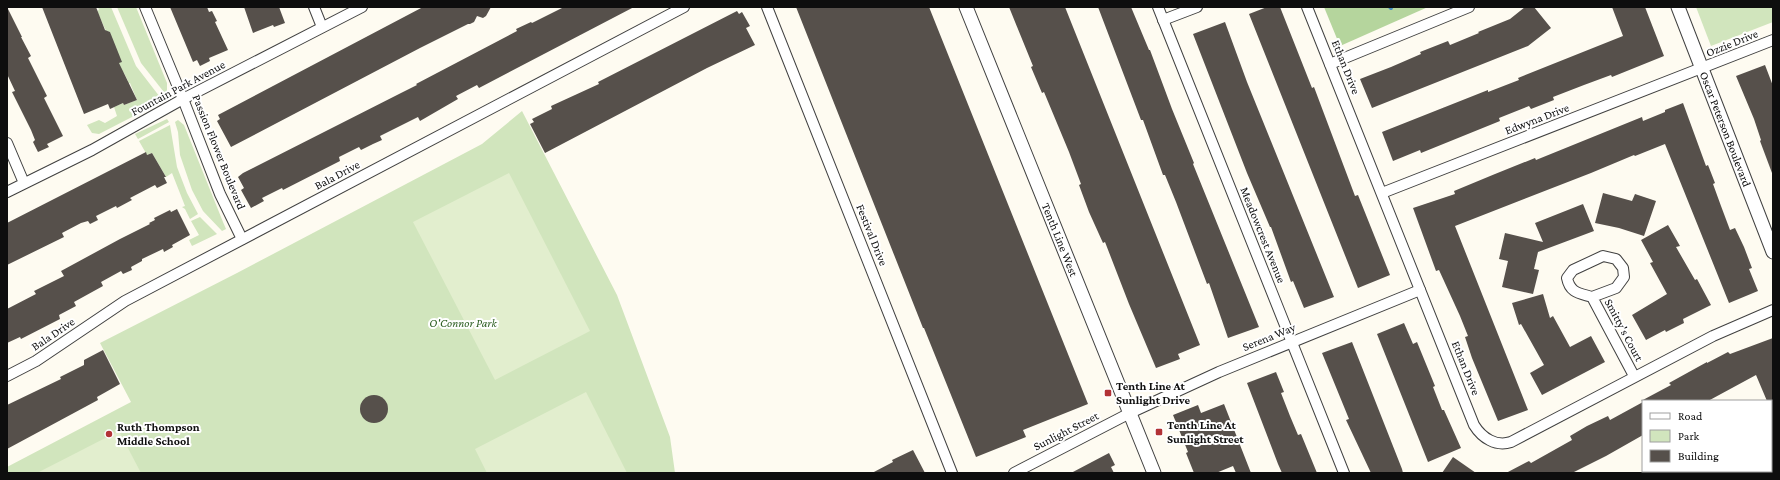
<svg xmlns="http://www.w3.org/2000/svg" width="1780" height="480" viewBox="0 0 1780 480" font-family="'Crimson Pro',serif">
	<rect width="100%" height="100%" fill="#fefbf1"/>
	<g fill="#d1e5bd">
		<path d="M98,7H111L136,66L163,101L99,134L92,133L87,125L99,120L105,123L117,116L114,107L123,103L124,105L137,100L130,83L127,84L128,81L124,73L118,67L110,32L106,31L97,11L99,10Z"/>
		<path d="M117,7H136L167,83V96L141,63Z"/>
		<path d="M1696,7H1773V22L1711,46Z"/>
		<path d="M522,111L617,295L670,437L675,473H7V467L131,402L100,343L237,273L482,144Z"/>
		<path d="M167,119L169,122L138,139L135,134Z"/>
		<path d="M178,120L184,125L223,222L226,229L222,231L203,211L192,190L180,155L178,132L175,122Z"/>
		<path d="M170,125L177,167L187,193L198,214L190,219L185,209L182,207L185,206L172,173L166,177L152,153L147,155L139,141Z"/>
		<path d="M200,217L217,234L192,246L189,240L199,235L191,221Z"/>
	</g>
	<path fill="#b5d59d" d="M1324,7H1428L1340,46Z"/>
	<g fill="#e2eece">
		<path d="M509,173L590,331L495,380L413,222Z"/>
		<path d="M586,392L627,473H487L475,449Z"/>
		<path d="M119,431L141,473H37Z"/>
	</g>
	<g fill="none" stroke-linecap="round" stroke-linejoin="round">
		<path stroke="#478ec1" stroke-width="4" d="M1390,7L1391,8"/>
	</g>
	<g fill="#56504b">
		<path d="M7,7L22,37H21L31,56L28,58L47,96L44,98L63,136L47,144L49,147L38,152L33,142L35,140L31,130L12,92L15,91L7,74Z"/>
		<path d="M42,7H96L105,30L110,32L122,62L119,63L137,100L124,105L123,103L110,109L108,104L84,114Z"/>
		<path d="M170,7H207L209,12L212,11L217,21L215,22L228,50L209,58L210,61L200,66L197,60L193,62Z"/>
		<path d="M244,7H279L285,23L274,27L273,25L253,33Z"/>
		<path d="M423,7H491L486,16L483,18L477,16L474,22L470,24H468L420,48L231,147L217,121L220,119L218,115Z"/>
		<path d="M564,7H634L479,88L477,85L456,96L458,99L420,121L418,117L380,136L382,140L373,144L361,150L359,147L339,157L340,161L283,190L282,188L262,198L264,201L251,208L241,190L244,188L238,177L243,173L401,93L417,85L416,84L517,31L516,29L531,22L532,23Z"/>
		<path d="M796,7H929L1088,404L1023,430L1026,437L976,457L924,328H923Z"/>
		<path d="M1009,7H1065L1200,345L1178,354L1180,359L1156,368L1129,304L1105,242L1103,243L1089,212L1079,185L1081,184L1069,152L1044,92L1042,93L1031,67L1033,66Z"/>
		<path d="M1098,7H1131L1149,50H1150L1172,109L1194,163L1193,164L1259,327L1228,338L1209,283L1207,284L1176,202L1165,175H1163L1143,120H1141Z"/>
		<path d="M1267,7H1280L1312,88L1314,87L1355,196L1358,195L1390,275L1358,288L1249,14Z"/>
		<path d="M1525,7H1534L1551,28L1528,46L1372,108L1360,79L1391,67L1421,54L1420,52L1448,41L1450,45L1479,33L1478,32L1510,19Z"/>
		<path d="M1612,7H1645L1664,56L1612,77L1611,75L1584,85L1553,97L1554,100L1531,109L1529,106L1499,118L1500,121L1421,153L1420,150L1393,161L1382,132L1488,90V92L1519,80L1518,78L1623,36Z"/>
		<path d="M737,11L739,14L742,12L750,26L746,28L755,45L707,68L545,153L530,124L534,122L532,119L552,109L551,106L599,84L598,82Z"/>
		<path d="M1225,22L1247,82L1334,297L1304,308L1293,281L1291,282L1271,227H1270L1247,173L1193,34Z"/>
		<path d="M1765,65L1773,86L1772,173L1760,141L1761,140L1754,119L1736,76Z"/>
		<path d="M1683,103L1706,166L1708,165L1715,183L1713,184L1721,206L1730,230L1735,228L1744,247L1752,268L1749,269L1758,291L1729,303L1665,144L1635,156L1634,155L1591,173L1455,226L1528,410L1498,421L1472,358L1465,337L1468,336L1460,316L1439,270L1436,271L1413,208L1455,194L1454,191L1495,174L1535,158L1536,160L1642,117L1643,121L1665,112V110Z"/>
		<path d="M146,152L147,155L152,153L166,177H164L167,183L157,188L155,185L130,198L132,200L117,208L116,206L96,216L98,220L90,224L88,221L81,223L62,233L64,237L7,265V223Z"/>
		<path d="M1603,193L1632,201L1635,194L1656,201L1644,236L1619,228L1595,223Z"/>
		<path d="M1583,204L1594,231L1538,252L1534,269L1539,270L1533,294L1502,287L1508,261L1499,259L1505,233L1543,242L1535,223Z"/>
		<path d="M177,209L190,235L172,245L173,247L164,252L163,249L142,259V261L131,267L132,270L123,274L121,271L101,282L103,286L74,302L76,306L59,315L60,319L21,339L20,337L7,343V309L36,294L34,291L64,276L61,271L120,239L150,224L149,223L155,220L154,218L170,210L171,212Z"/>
		<path d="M1668,225L1680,246L1676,247L1695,280L1697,279L1711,305L1683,319L1684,323L1666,332L1665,330L1646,340L1632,315L1667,294L1650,263L1653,262L1641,240Z"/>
		<path d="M1543,294L1550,318L1553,316L1570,347L1591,336L1605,362L1542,395L1530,373L1544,365L1521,324L1519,325L1512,303Z"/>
		<path d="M1404,323L1413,344L1417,342L1435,386L1433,387L1442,410H1444L1461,448L1428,462L1377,334Z"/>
		<path d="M1773,338V415L1771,412V401H1767L1756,375L1708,401H1641L1671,385L1669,383L1707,362V363L1728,352L1730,354Z"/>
		<path d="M1352,342L1402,469L1403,473H1371L1346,420L1349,419L1322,353Z"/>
		<path d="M103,350L120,384L97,397L98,400L7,449V405L61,379L60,377L84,365V360Z"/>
		<path d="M1276,372L1284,392L1281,393L1290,416L1298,435L1301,434L1317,473H1282L1278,464L1247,383Z"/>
		<circle cx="374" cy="409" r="14"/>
		<path d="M1643,402V435L1606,456L1572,473H1506L1529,461L1531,463L1572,440L1570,436L1587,426L1608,416L1610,420Z"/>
		<path d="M1224,404L1251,473H1236L1233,466L1216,473H1194L1186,453L1188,452L1173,415L1198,405L1201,413Z"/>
		<path d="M913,450L925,473H872L893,462L892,460Z"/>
		<path d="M1109,453L1115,465L1111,467L1114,473H1071Z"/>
		<path d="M1453,457L1476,473H1442Z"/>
	</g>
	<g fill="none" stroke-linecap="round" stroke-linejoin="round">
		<g stroke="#414141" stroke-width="12">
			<g id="minor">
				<path d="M145,7L183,99L220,194L242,239"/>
				<path d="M314,7L322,27"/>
				<path d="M767,7L952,473"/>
				<path d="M1158,7L1344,473"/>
				<path d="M1307,7L1474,425C1482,438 1496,447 1511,442L1713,336L1773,310"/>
				<path d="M1163,20L1197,7"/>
				<path d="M1330,64L1469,7"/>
				<path d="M7,143L24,183"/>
				<path d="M7,192L92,150L183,99L362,7"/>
				<path d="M1382,193L1773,40"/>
				<path d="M1592,297L1616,288L1624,277L1623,268L1616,259L1603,256L1573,270L1567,278C1570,293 1579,293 1592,297L1634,376"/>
				<path d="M7,376L36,361L125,301L684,7"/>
				<path d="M1771,460L1773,459"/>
				<path d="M1014,473L1130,413L1219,372L1420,290"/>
				<path d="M1745,473L1749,471"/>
			</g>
		</g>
		<g stroke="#414141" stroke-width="15">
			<g id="tertiary">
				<path id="s1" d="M966,7L1154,473"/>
				<path id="s2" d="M1678,7L1773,252"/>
			</g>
		</g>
		<use href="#minor" stroke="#fff" stroke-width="10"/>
		<use href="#tertiary" stroke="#fff" stroke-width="13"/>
	</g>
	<g fill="#b23236" stroke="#fff" stroke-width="1.5">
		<rect x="1104" y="389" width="8" height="8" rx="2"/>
		<rect x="1155" y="428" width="8" height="8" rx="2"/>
		<circle cx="109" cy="434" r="4"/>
	</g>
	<g text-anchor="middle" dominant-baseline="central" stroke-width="4" stroke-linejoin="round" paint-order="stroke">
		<g font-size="12" fill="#0e0e0e" stroke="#fff">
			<text transform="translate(1732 43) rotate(-22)">Ozzie Drive</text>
			<text transform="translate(1346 67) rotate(68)">Ethan Drive</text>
			<text transform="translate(178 88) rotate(-28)">Fountain Park Avenue</text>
			<text transform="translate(1537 119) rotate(-21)">Edwyna Drive</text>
			<text stroke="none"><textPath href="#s2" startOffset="131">Oscar Peterson Boulevard</textPath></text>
			<text transform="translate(219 152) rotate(68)">Passion Flower Boulevard</text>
			<text transform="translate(337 175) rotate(-28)">Bala Drive</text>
			<text transform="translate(872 235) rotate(68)">Festival Drive</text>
			<text transform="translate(1263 235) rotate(68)">Meadowcrest Avenue</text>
			<text stroke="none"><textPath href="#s1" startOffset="251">Tenth Line West</textPath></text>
			<text transform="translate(1624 330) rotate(62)">Smitty's Court</text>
			<text transform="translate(53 334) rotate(-34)">Bala Drive</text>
			<text transform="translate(1269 337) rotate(-22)">Serena Way</text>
			<text transform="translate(1466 368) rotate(68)">Ethan Drive</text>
			<text transform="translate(1066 431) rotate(-27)">Sunlight Street</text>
		</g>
		<g font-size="12" font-style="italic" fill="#2f6024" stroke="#fff">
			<text x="463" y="323">O'Connor Park</text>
		</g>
		<g font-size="12" font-weight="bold" fill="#0e0e0e" stroke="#fff" text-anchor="start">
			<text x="1116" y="386">Tenth Line At<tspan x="1116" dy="14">Sunlight Drive</tspan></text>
			<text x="1167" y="425">Tenth Line At<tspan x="1167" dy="14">Sunlight Street</tspan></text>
			<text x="117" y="427">Ruth Thompson<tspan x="117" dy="14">Middle School</tspan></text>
		</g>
	</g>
	<rect width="1780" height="480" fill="none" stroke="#0e0e0e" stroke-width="16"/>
	<rect x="1642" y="400" width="130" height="72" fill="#ffffff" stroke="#9f9f9f"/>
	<rect x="1650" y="413" width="20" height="6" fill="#ffffff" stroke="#9f9f9f"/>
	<text x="1678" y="420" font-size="12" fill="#0e0e0e">Road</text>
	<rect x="1650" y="430" width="20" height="12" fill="#d1e5bd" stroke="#9f9f9f"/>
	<text x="1678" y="440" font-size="12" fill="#0e0e0e">Park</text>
	<rect x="1650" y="450" width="20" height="12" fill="#56504b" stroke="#9f9f9f"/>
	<text x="1678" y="460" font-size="12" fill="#0e0e0e">Building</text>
</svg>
